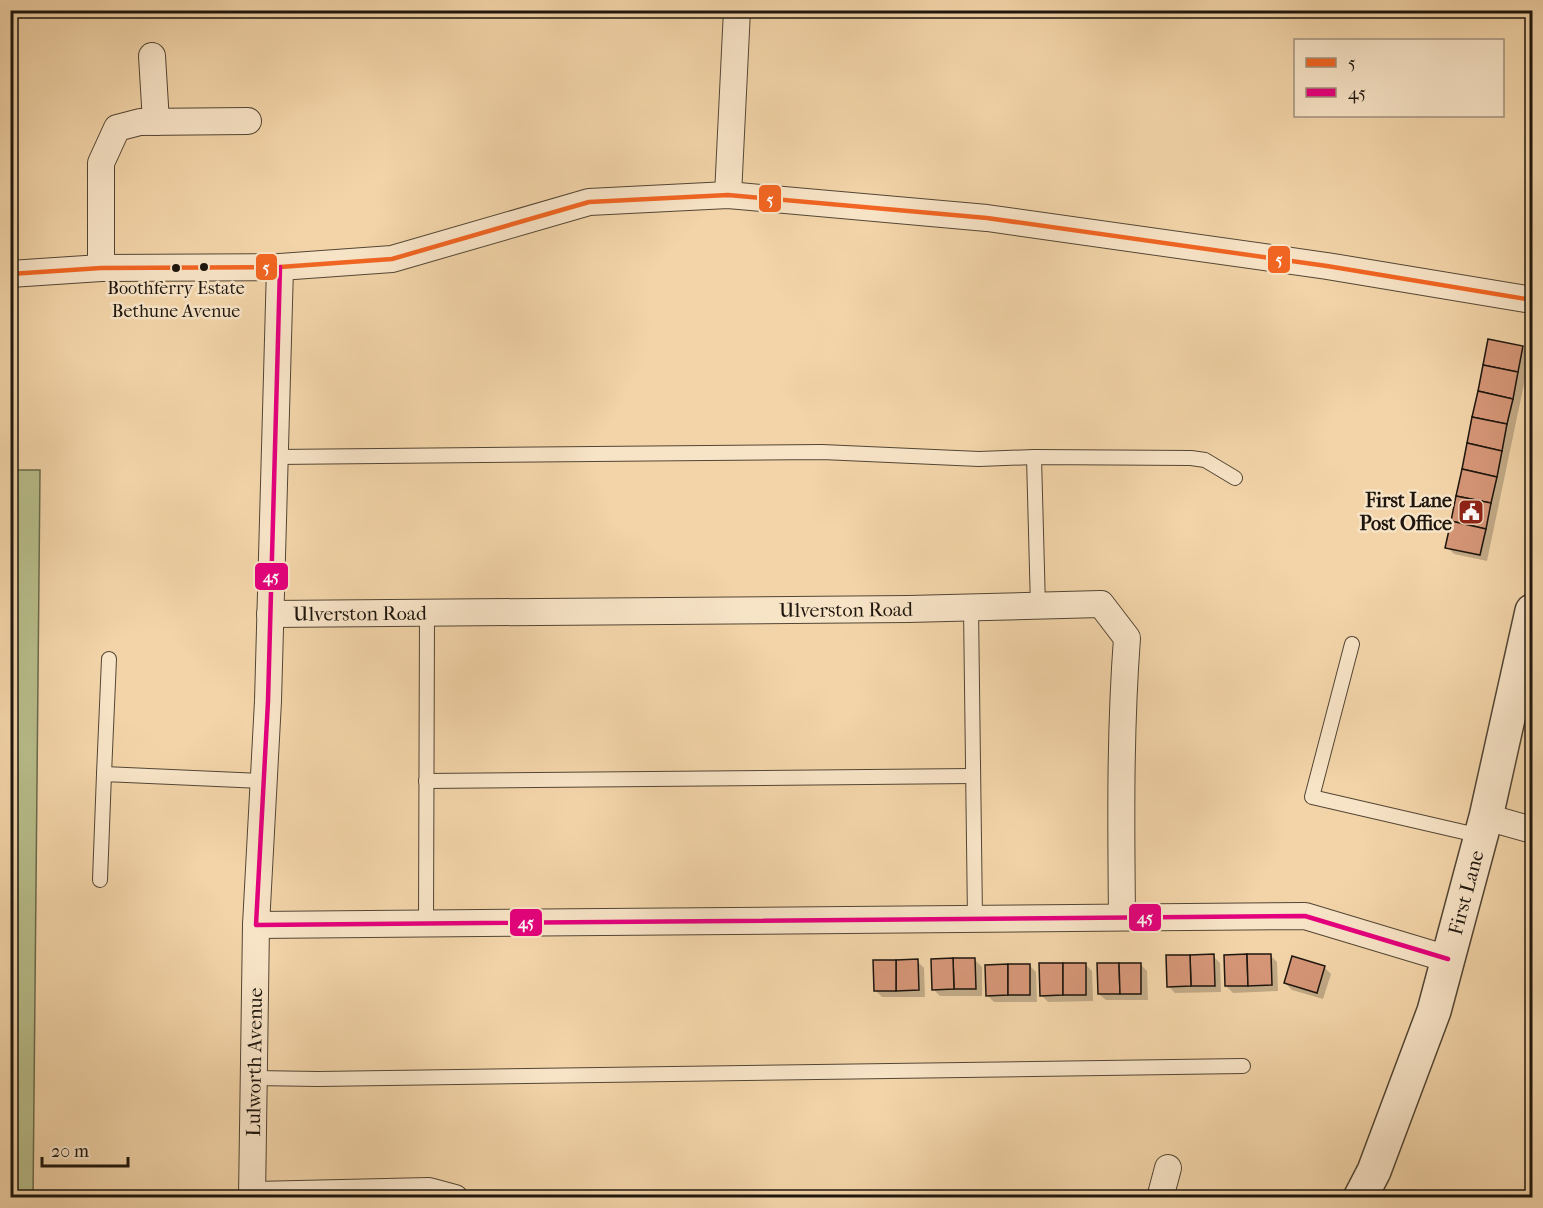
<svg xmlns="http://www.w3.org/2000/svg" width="1543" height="1208" viewBox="0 0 1543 1208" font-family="'IM FELL French Canon',serif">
	<rect width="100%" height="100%" fill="#f2d4a8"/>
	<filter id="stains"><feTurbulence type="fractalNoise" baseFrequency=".00333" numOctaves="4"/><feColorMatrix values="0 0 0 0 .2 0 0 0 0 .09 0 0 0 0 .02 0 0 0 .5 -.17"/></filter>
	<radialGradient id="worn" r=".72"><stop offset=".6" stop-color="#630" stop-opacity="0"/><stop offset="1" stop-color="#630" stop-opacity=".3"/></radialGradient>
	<path fill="#b7bd8a" stroke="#6a6a4c" stroke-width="1.5" d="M11,470H40L33,1198L10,1197Z"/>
	<g fill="#0003">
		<path d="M1523,348L1530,355L1487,561L1454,554L1447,547Z"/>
		<path d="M1270,955L1277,962L1278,991L1233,993L1226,986Z"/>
		<path d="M1213,956L1220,963L1221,992L1175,993L1168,986Z"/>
		<path d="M975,960L982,967V996H940L933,989Z"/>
		<path d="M917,961L924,968L925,997H882L875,990Z"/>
		<path d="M1085,964L1092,971L1093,1001L1048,1002L1041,995Z"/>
		<path d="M1140,964L1147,971L1148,1000H1106L1099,994Z"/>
		<path d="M1029,965L1036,972L1037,1002H994L987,995Z"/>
		<path d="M1324,967L1331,974L1323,999L1292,990L1285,983Z"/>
	</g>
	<g fill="#d59677" stroke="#1e160e" stroke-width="1.5">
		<path d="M1488,339L1523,346L1518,372L1483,365Z"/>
		<path d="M1483,365L1518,372L1513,399L1478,391Z"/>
		<path d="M1478,391L1513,399L1507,424L1472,417Z"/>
		<path d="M1472,417L1507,424L1502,451L1467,443Z"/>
		<path d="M1467,443L1502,451L1497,477L1462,469Z"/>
		<path d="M1462,469L1497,477L1491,503L1456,496Z"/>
		<path d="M1456,496L1491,503L1486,529L1451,521Z"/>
		<path d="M1451,521L1486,529L1480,555L1445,548Z"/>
		<path d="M1214,954L1215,986H1191L1190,955Z"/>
		<path d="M1247,954L1248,986H1225L1224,955Z"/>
		<path d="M1247,954H1271L1272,985L1248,986Z"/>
		<path d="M1166,955H1190L1191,986L1167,987Z"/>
		<path d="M1292,956L1325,966L1317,993L1284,983Z"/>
		<path d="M953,958H975L976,989H954Z"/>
		<path d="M953,958L954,989L932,990L931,959Z"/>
		<path d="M918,959L919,990L896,991V960Z"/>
		<path d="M873,960H896V991H874Z"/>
		<path d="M1039,963H1063V995L1040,996Z"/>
		<rect x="1063" y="963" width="23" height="32"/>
		<path d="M1097,963H1119L1120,994H1098Z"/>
		<path d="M1119,963H1141V994H1120Z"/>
		<path d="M1008,964V995L986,996L985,965Z"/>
		<rect x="1008" y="964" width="22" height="31"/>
	</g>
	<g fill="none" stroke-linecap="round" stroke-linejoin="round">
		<g stroke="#534634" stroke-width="16">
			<g id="service">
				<path d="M275,457L822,452L979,459L1034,457L1191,458L1205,460L1235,478"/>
				<path d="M1034,457L1038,607"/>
				<path d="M971,608L975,919"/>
				<path d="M1352,644L1312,797L1481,836"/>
				<path d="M104,774L109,659"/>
				<path d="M426,781L973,776"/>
				<path d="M100,880L104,774L264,781"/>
				<path d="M426,924L427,613"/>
				<path d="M253,1078L318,1079L1243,1066"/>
			</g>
		</g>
		<g stroke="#534634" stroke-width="28">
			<g id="minor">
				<path d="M152,56L156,122"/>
				<path d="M728,195L737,10"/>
				<path d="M280,267L268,701L256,925L1305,916L1448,959"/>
				<path d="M101,268V163L117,128L140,122L248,121"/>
				<path d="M10,274L101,268L280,267L392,259L589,202L728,195L987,218L1327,266L1532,300"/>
				<path id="s1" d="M270,614L908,609L1101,604L1127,638C1120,731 1121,824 1122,917"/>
				<path d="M1486,817L1532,830"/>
				<path d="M252,1195L429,1191L455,1198"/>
				<path id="s2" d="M252,1198L256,925"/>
				<path d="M1160,1198L1168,1168"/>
			</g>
		</g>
		<g stroke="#534634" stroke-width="36">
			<g id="tertiary">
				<path id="s3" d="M1360,1198L1374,1171L1434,1011L1486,817L1532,611"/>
			</g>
		</g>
		<use href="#service" stroke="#f7e3c6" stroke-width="14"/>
		<use href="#minor" stroke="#f7e3c6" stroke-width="26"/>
		<use href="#tertiary" stroke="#f7e3c6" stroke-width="33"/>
		<g stroke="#f7e3c6" stroke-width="9">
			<path id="bus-1" d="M10,274L101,268L280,267L392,259L589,202L728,195L987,218L1327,266L1532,300"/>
		</g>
		<g stroke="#f7e3c6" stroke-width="9">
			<path id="bus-2" d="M280,267L268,701L256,925L1305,916L1448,959"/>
		</g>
		<use href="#bus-1" stroke="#f26522" stroke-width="4.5"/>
		<use href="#bus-2" stroke="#e5007d" stroke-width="4.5"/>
	</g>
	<defs>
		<g id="civic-square" transform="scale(1.35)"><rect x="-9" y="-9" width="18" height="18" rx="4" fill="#8f2418" stroke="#f7e3c6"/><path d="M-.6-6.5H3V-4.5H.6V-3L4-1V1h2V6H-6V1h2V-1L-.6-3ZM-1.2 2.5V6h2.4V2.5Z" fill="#fff"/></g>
	</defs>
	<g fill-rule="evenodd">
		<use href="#civic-square" x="1471" y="512"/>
	</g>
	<g fill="#1e160e" stroke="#f7e3c6" stroke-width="2">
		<circle cx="204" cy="267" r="5"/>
		<circle cx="176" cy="268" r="5"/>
	</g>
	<g text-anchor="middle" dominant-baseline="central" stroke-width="5" stroke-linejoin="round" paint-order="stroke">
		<g font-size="18" fill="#1e160e" stroke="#f7e3c6">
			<text x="176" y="288">Boothferry Estate<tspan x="176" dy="23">Bethune Avenue</tspan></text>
		</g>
		<g font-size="20" font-weight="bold" fill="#1e160e" stroke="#f7e3c6" text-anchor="end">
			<text x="1452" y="500">First Lane<tspan x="1452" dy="23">Post Office</tspan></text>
		</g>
		<g font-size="20" fill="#1e160e" stroke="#f7e3c6">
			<text stroke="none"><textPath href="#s1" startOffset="576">Ulverston Road</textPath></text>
			<text stroke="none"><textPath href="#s1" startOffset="90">Ulverston Road</textPath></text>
			<text stroke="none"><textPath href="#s3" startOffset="324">First Lane</textPath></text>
			<text stroke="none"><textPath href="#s2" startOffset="136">Lulworth Avenue</textPath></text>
		</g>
	</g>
	<g stroke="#f7e3c6" stroke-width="2">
		<rect x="758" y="184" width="24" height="29" rx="6" fill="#f26522"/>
		<rect x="1267" y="245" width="24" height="29" rx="6" fill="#f26522"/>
		<rect x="255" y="253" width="23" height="28" rx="6" fill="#f26522"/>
		<rect x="254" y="562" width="35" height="29" rx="6" fill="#e5007d"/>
		<rect x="1128" y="903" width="34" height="29" rx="6" fill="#e5007d"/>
		<rect x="509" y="908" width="34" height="29" rx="6" fill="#e5007d"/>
	</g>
	<g font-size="16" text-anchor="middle" font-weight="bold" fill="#fff">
		<text x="770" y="205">5</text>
		<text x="1279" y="265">5</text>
		<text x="266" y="273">5</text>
		<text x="271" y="582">45</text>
		<text x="1145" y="923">45</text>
		<text x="526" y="928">45</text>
	</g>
	<rect width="1543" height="1208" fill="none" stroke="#f2d4a8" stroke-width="36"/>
	<rect x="12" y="12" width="1519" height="1184" fill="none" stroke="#1e160e" stroke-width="3"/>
	<rect x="18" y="18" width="1507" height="1172" fill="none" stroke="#1e160e" stroke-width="1.5"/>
	<rect x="1294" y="39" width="210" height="78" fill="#f7e3c6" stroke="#a0917c" stroke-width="1.5"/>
	<rect x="1306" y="58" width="30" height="9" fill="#f26522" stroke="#a0917c" stroke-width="1.5"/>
	<text x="1348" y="69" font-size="18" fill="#1e160e">5</text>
	<rect x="1306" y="88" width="30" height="9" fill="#e5007d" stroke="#a0917c" stroke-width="1.5"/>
	<text x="1348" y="99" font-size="18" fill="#1e160e">45</text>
	<path d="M42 1157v9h86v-9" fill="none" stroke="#1e160e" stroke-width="3"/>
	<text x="51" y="1157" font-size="18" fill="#1e160e" stroke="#f7e3c6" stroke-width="4.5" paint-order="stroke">20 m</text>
	<rect width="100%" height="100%" filter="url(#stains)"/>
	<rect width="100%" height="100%" fill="url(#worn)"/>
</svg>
